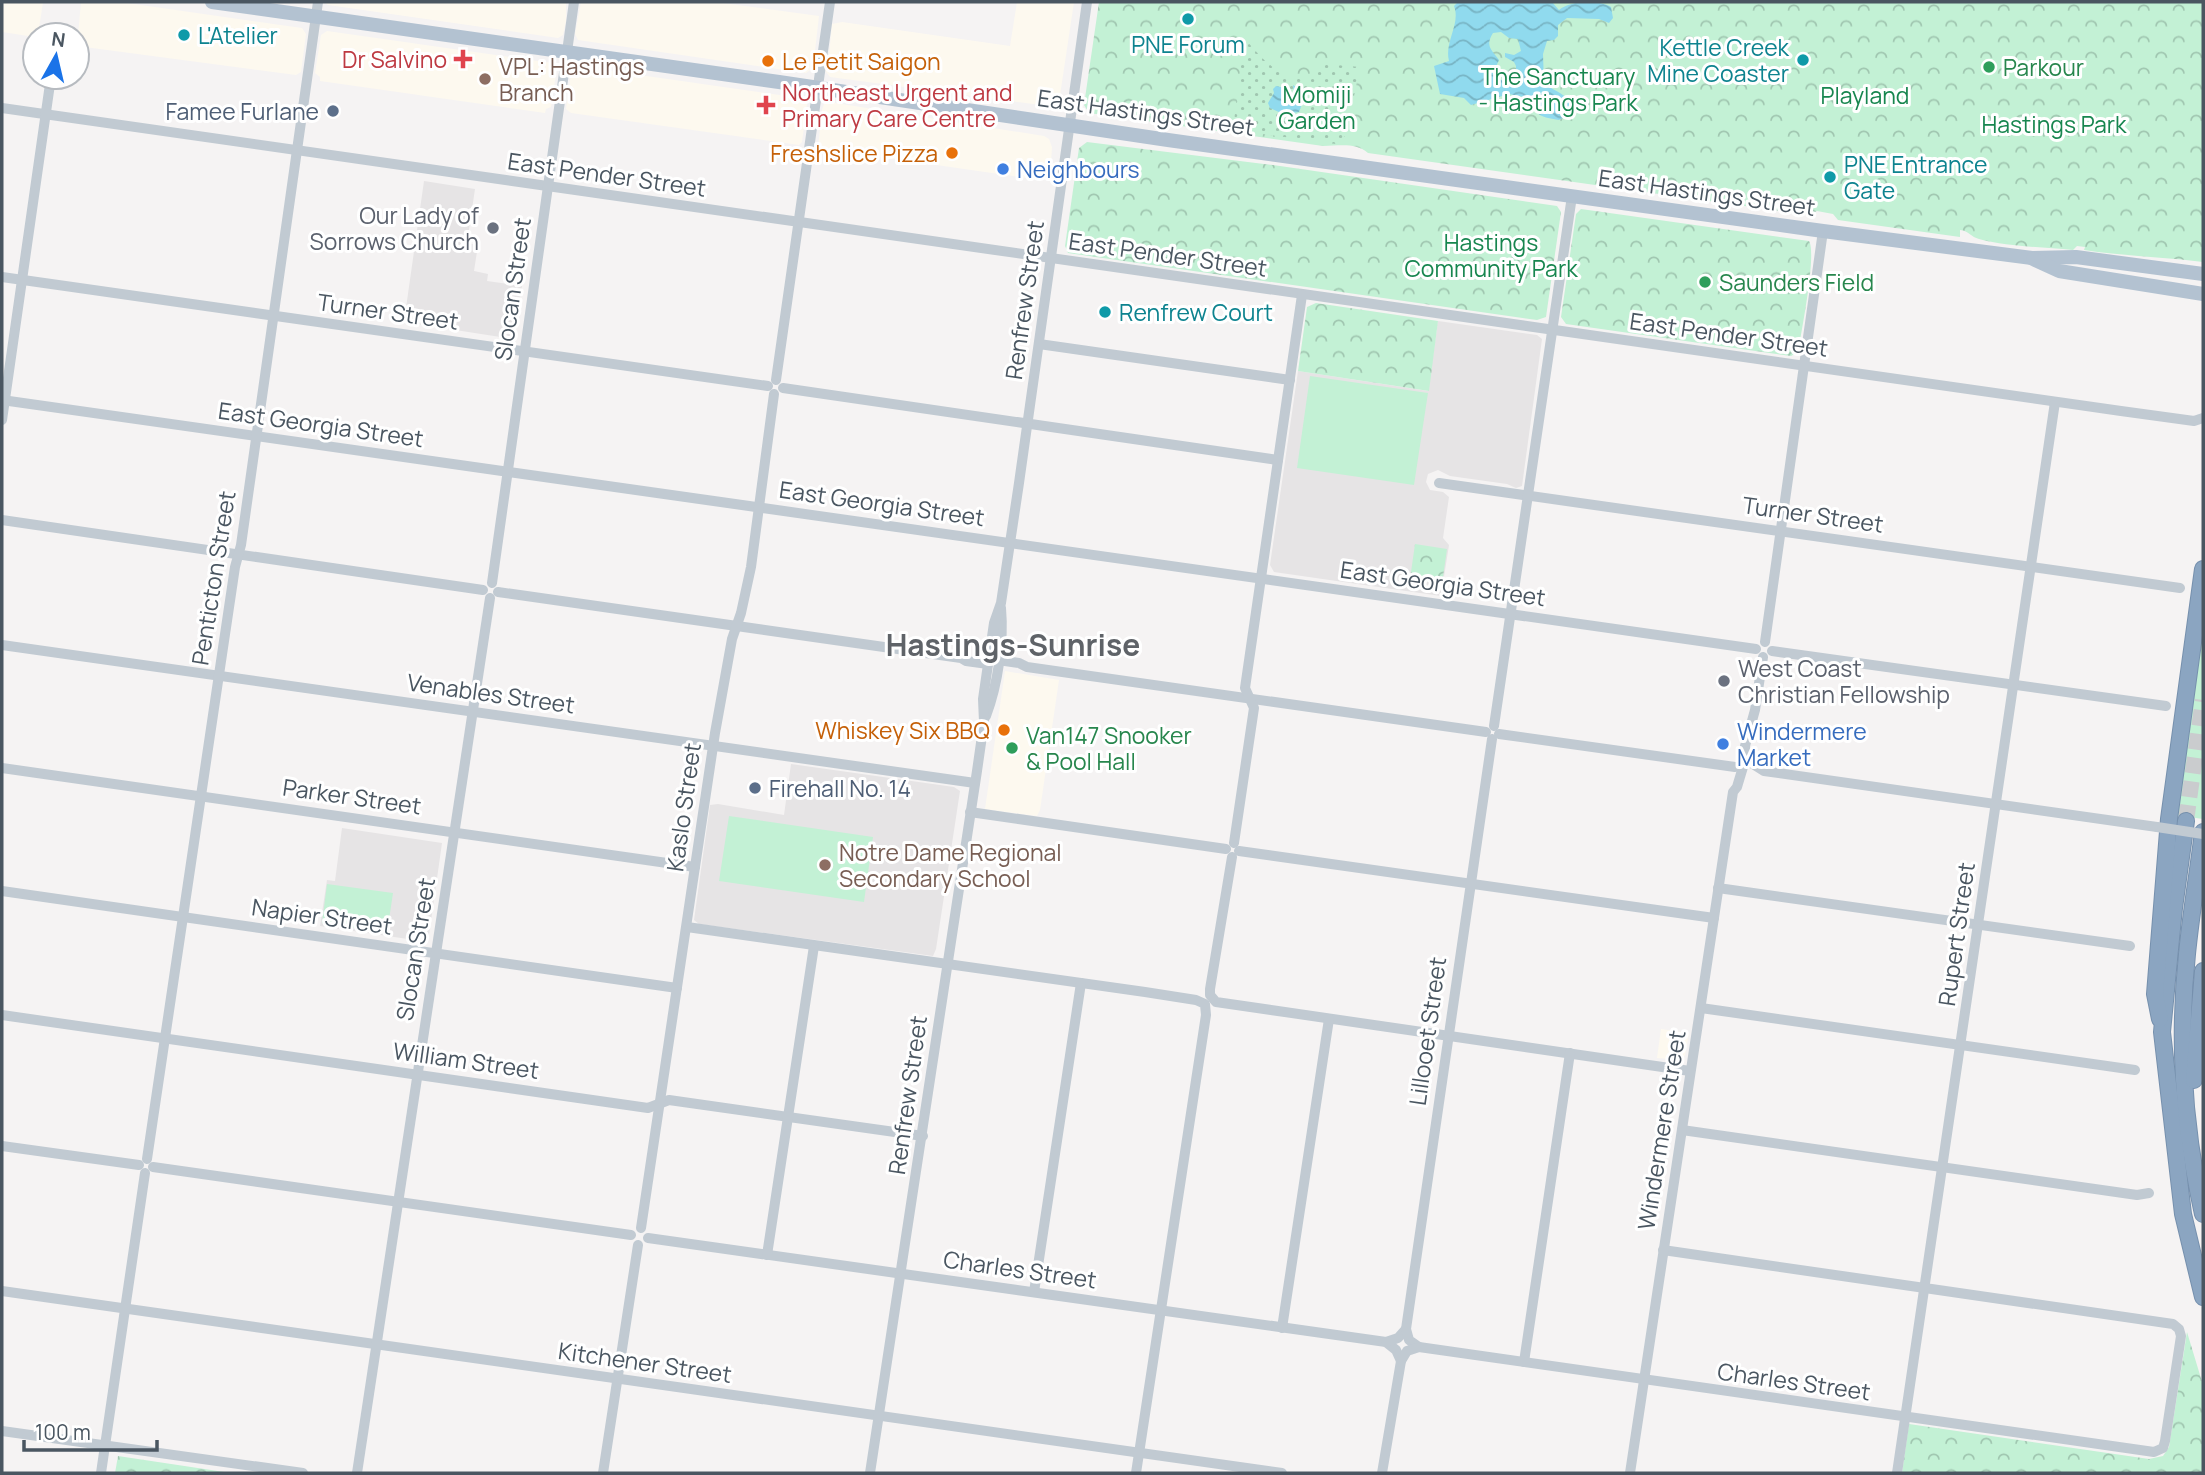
<svg xmlns="http://www.w3.org/2000/svg" width="2205" height="1475" viewBox="0 0 2205 1475" font-family="Manrope,sans-serif">
	<defs>
		<pattern id="forest-crowns" width="20" height="18" patternUnits="userSpaceOnUse" patternTransform="scale(1.75)"><rect width="20" height="18" fill="#c3f1d5"/><path d="M2 6a3 3 0 1 1 6 0M12 15a3 3 0 1 1 6 0" fill="none" stroke="#a0c6b0"/></pattern>
		<pattern id="garden-dots" width="8" height="8" patternUnits="userSpaceOnUse" patternTransform="scale(1.75)"><rect width="8" height="8" fill="#c3f1d5"/><path d="M2 2h.1M6 6h.1" fill="none" stroke="#a0c6b0" stroke-width="1.8" stroke-linecap="round"/></pattern>
		<pattern id="water-waves" width="16" height="10" patternUnits="userSpaceOnUse" patternTransform="scale(1.75)"><rect width="16" height="10" fill="#90daee"/><path d="M0 5q4-4 8 0t8 0" fill="none" stroke="#78b4c4"/></pattern>
	</defs>
	<rect width="100%" height="100%" fill="#f5f3f3"/>
	<g fill="#fdf9ef">
		<path d="M2,2H43L38,35L35,37L2,32Z"/>
		<path d="M81,2H120L302,28L306,34L301,72L296,75L77,46Z"/>
		<path d="M324,2H566V21L563,35L558,38L328,5Z"/>
		<path d="M581,2H715L819,16L813,68L806,73L578,40L575,34Z"/>
		<path d="M1017,2H1074L1059,102L1056,107L830,77L824,69L829,56L832,24L842,22L1010,46Z"/>
		<path d="M327,31L552,63L557,67L551,107L546,109L545,113L320,81V77L315,73L321,35Z"/>
		<path d="M576,66L801,98L806,100L807,104L802,142L799,145L571,113L566,109L571,73Z"/>
		<path d="M829,102L1044,136L1049,139L1052,147L1050,177L1040,180L818,148L822,110L824,104Z"/>
		<path d="M1005,671L1059,680L1040,810L1037,816L985,809Z"/>
		<path d="M1661,1029L1689,1033L1685,1055L1682,1060L1657,1058Z"/>
	</g>
	<g fill="#e6e4e5">
		<path d="M424,181L475,189L467,243L478,245L474,271L488,274L487,281L522,286L514,339L404,322Z"/>
		<path d="M1438,321L1537,335L1542,339L1522,486L1516,488L1507,484L1450,476L1438,470L1428,474L1426,482L1430,490L1443,492L1449,497L1443,538L1449,545L1441,596L1274,572L1270,565L1298,371L1428,391Z"/>
		<path d="M791,764L954,787L960,791L936,949L933,956L699,924L694,920L710,805L718,804L784,815Z"/>
		<path d="M342,828L442,843L428,942L320,926L327,880L335,881Z"/>
	</g>
	<g fill="#c3f1d5">
		<path d="M1310,376L1428,393L1414,485L1297,468Z"/>
		<path d="M2203,631V819L2175,815Z"/>
		<path d="M729,816L873,837L864,902L719,881Z"/>
		<path d="M327,884L393,893L387,933L322,923Z"/>
	</g>
	<g fill="url(#forest-crowns)">
		<path d="M1099,2H2203V262C2163,257 2124,256 2084,250L2085,247L2077,246L2073,250C2043,247 2009,247 1979,239C1971,237 1969,231 1960,230V237L1838,220L1833,214L1817,211L1809,215L1368,153C1355,142 1339,146 1323,146L1089,113L1084,105Z"/>
		<path d="M1087,142L1273,165L1557,206L1561,212L1546,317L1537,320L1068,253L1065,246L1079,148Z"/>
		<path d="M1581,209L1809,241C1817,253 1801,334 1798,352L1791,356L1566,324L1561,317L1576,214Z"/>
		<path d="M1316,303L1438,321L1429,391L1298,371L1307,307Z"/>
		<path d="M1415,544L1447,549L1442,584L1410,579Z"/>
		<path d="M2187,1332L2203,1385V1473H1902L1909,1424L2149,1459L2163,1456L2169,1447Z"/>
		<path d="M118,1456L231,1473H115Z"/>
	</g>
	<path fill="url(#garden-dots)" d="M1244,38C1261,57 1284,87 1312,73C1319,69 1321,71 1325,64L1360,67L1346,135L1336,144L1233,130Z"/>
	<g fill="url(#water-waves)" fill-rule="evenodd">
		<path d="M1458,2H1552L1559,10C1571,0 1599,0 1611,7L1613,18L1609,23L1599,19L1567,18L1558,25V36L1554,40L1547,41L1543,54L1544,83C1552,90 1562,92 1570,101L1568,115L1559,120C1543,117 1534,117 1533,99L1509,94L1471,105L1464,98L1440,94L1434,66L1449,61C1444,42 1461,24 1454,6ZM1501,32L1509,38L1518,39L1521,51L1514,55L1505,53V57L1514,62L1516,66V76L1501,80L1493,73L1499,60C1491,49 1485,46 1493,33Z"/>
		<path d="M1293,85L1302,91L1305,96L1299,112L1293,113L1289,110L1281,113L1270,108L1268,103L1274,93L1273,89L1276,86L1286,88L1285,94L1290,96L1294,94Z"/>
	</g>
	<g fill="none" stroke-linecap="round" stroke-linejoin="round">
		<path stroke="#caccce" stroke-width="16" stroke-dasharray="16 8" stroke-linecap="butt" d="M2186,821L2203,700"/>
		<g stroke="#7690ad" stroke-width="18">
			<g id="highway">
				<path d="M2186,821L2174,908L2162,1032L2183,1214L2203,1297"/>
				<path d="M2203,832C2198,873 2191,913 2187,954C2178,1040 2184,1130 2203,1214"/>
				<path d="M2160,1019L2155,994L2169,819L2203,569"/>
				<path d="M2194,1080L2203,971"/>
			</g>
		</g>
		<g stroke="#c1cad2" stroke-width="10">
			<path d="M2,108L2121,411L2194,421L2203,418"/>
			<path d="M2,277L768,386"/>
			<path d="M1039,344L1290,380"/>
			<path d="M776,380L830,2"/>
			<path d="M783,388L1278,460"/>
			<path d="M2,400L1756,649"/>
			<path d="M2,420L51,77"/>
			<path d="M1439,483L2180,588"/>
			<path d="M2,520L483,590"/>
			<path d="M492,583L574,2"/>
			<path d="M498,592L961,658L966,661L988,664"/>
			<path d="M1765,642L1823,231"/>
			<path d="M2,645L975,783"/>
			<path d="M1772,651L2166,706"/>
			<path d="M998,660L1019,663L1027,667L1486,732"/>
			<path d="M986,716C998,684 1004,642 1001,608"/>
			<path d="M1494,726L1572,196"/>
			<path d="M1499,734L1735,767"/>
			<path d="M1745,759L1764,771L2157,827"/>
			<path d="M2,768L695,867"/>
			<path d="M970,812L1226,849"/>
			<path d="M1234,843L1254,708L1245,688L1302,295"/>
			<path d="M1239,851L1714,918"/>
			<path d="M1232,857L1210,989V995L1216,1002L1690,1071"/>
			<path d="M1718,888L2130,946"/>
			<path d="M2,891L677,988"/>
			<path d="M687,927L1145,992L1196,1000L1205,1004L1206,1015L1136,1473"/>
			<path d="M1701,1008L2135,1070"/>
			<path d="M2,1015L648,1108L669,1100L923,1136"/>
			<path d="M1682,1130L2137,1195L2149,1193"/>
			<path d="M2,1146L139,1165"/>
			<path d="M147,1159L235,567L241,545L318,2"/>
			<path d="M153,1167L631,1235"/>
			<path d="M641,1228L715,733L732,639L741,613L751,567L774,394"/>
			<path d="M648,1238L1386,1342L1396,1350L1401,1361"/>
			<path d="M767,1255L814,946"/>
			<path d="M2,1291L1282,1473"/>
			<path d="M1034,1292L1081,983"/>
			<path d="M1282,1328L1329,1019"/>
			<path d="M1386,1342L1398,1338L1406,1329"/>
			<path d="M1419,1347L1409,1340L1406,1329L1492,739"/>
			<path d="M1524,1362L1570,1053"/>
			<path d="M2,1431L303,1473"/>
			<path d="M101,1473L145,1173"/>
			<path d="M357,1473L490,598"/>
			<path d="M603,1473L638,1245"/>
			<path d="M870,1473L977,771L984,722L983,699L994,623L1001,603L1019,483L1087,2"/>
			<path d="M1382,1473L1401,1361L1407,1351L1419,1347L2154,1452L2163,1448L2165,1441L2181,1336L2179,1329L2173,1324L1663,1250"/>
			<path d="M1630,1473L1733,792L1737,787L1746,757L1745,746L1755,710L1763,657"/>
			<path d="M1897,1473L2055,402"/>
		</g>
		<g stroke="#b3c2d1" stroke-width="14">
			<path d="M212,2L779,82L1168,140L1823,231L2032,258L2076,257L2203,274"/>
			<path d="M2033,259L2059,271L2203,294"/>
		</g>
		<use href="#highway" stroke="#8ba5c1" stroke-width="16"/>
		<path stroke="#c1cad2" stroke-width="10" d="M2157,827L2203,834"/>
	</g>
	<g fill="#0f9aa8" stroke="#fff" stroke-width="2.5">
		<circle cx="1188" cy="19" r="7"/>
		<circle cx="184" cy="35" r="7"/>
		<circle cx="1803" cy="60" r="7"/>
		<circle cx="1830" cy="177" r="7"/>
		<circle cx="1105" cy="312" r="7"/>
	</g>
	<g fill="#e0444e" stroke="#fff" stroke-width="2.5">
		<path d="M459.5 48.5h7v7h7v7h-7v7h-7v-7h-7v-7h7z"/>
		<path d="M762.5 94.5h7v7h7v7h-7v7h-7v-7h-7v-7h7z"/>
	</g>
	<g fill="#e8710a" stroke="#fff" stroke-width="2.5">
		<circle cx="768" cy="61" r="7"/>
		<circle cx="952" cy="153" r="7"/>
		<circle cx="1004" cy="730" r="7"/>
	</g>
	<g fill="#2e9e5b" stroke="#fff" stroke-width="2.5">
		<circle cx="1989" cy="67" r="7"/>
		<circle cx="1705" cy="282" r="7"/>
		<circle cx="1012" cy="748" r="7"/>
	</g>
	<g fill="#8d6e63" stroke="#fff" stroke-width="2.5">
		<circle cx="485" cy="79" r="7"/>
		<circle cx="825" cy="865" r="7"/>
	</g>
	<g fill="#5c6f8a" stroke="#fff" stroke-width="2.5">
		<circle cx="333" cy="111" r="7"/>
		<circle cx="755" cy="788" r="7"/>
	</g>
	<g fill="#3f7fe0" stroke="#fff" stroke-width="2.5">
		<circle cx="1003" cy="169" r="7"/>
		<circle cx="1723" cy="744" r="7"/>
	</g>
	<g fill="#6b7280" stroke="#fff" stroke-width="2.5">
		<circle cx="493" cy="228" r="7"/>
		<circle cx="1724" cy="681" r="7"/>
	</g>
	<g text-anchor="middle" dominant-baseline="central" stroke-width="6" stroke-linejoin="round" paint-order="stroke">
		<g font-size="23" fill="#0d838f" stroke="#fff" text-anchor="start">
			<text x="198" y="35">L'Atelier</text>
			<text x="1188" y="44" text-anchor="middle">PNE Forum</text>
			<text x="1789" y="47" text-anchor="end">Kettle Creek<tspan x="1789" dy="26">Mine Coaster</tspan></text>
			<text x="1844" y="164">PNE Entrance<tspan x="1844" dy="26">Gate</tspan></text>
			<text x="1119" y="312">Renfrew Court</text>
		</g>
		<g font-size="23" fill="#be3a42" stroke="#fff" text-anchor="end">
			<text x="447" y="59">Dr Salvino</text>
			<text x="782" y="92" text-anchor="start">Northeast Urgent and<tspan x="782" dy="26">Primary Care Centre</tspan></text>
		</g>
		<g font-size="23" fill="#c56008" stroke="#fff" text-anchor="end">
			<text x="782" y="61" text-anchor="start">Le Petit Saigon</text>
			<text x="938" y="153">Freshslice Pizza</text>
			<text x="990" y="730">Whiskey Six BBQ</text>
		</g>
		<g font-size="23" fill="#785e54" stroke="#fff" text-anchor="start">
			<text x="499" y="66">VPL: Hastings<tspan x="499" dy="26">Branch</tspan></text>
			<text x="839" y="852">Notre Dame Regional<tspan x="839" dy="26">Secondary School</tspan></text>
		</g>
		<g font-size="23" fill="#27864d" stroke="#fff" text-anchor="start">
			<text x="2003" y="67">Parkour</text>
			<text x="1719" y="282">Saunders Field</text>
			<text x="1026" y="735">Van147 Snooker<tspan x="1026" dy="26">&amp; Pool Hall</tspan></text>
		</g>
		<g font-size="23" fill="#17864f" stroke="#fff">
			<text x="1558" y="76">The Sanctuary<tspan x="1558" dy="26">- Hastings Park</tspan></text>
			<text x="1317" y="94">Momiji<tspan x="1317" dy="26">Garden</tspan></text>
			<text x="1865" y="95">Playland</text>
			<text x="2054" y="124">Hastings Park</text>
			<text x="1491" y="242">Hastings<tspan x="1491" dy="26">Community Park</tspan></text>
		</g>
		<g font-size="23" fill="#4e5e75" stroke="#fff" text-anchor="end">
			<text x="319" y="111">Famee Furlane</text>
			<text x="769" y="788" text-anchor="start">Firehall No. 14</text>
		</g>
		<g font-size="23" fill="#4a5661" stroke="#fff">
			<text transform="translate(1146 112) rotate(8)">East Hastings Street</text>
			<text transform="translate(607 174) rotate(8)">East Pender Street</text>
			<text transform="translate(1707 192) rotate(8)">East Hastings Street</text>
			<text transform="translate(1168 254) rotate(8)">East Pender Street</text>
			<text transform="translate(512 289) rotate(-82)">Slocan Street</text>
			<text transform="translate(1024 300) rotate(-82)">Renfrew Street</text>
			<text transform="translate(388 311) rotate(8)">Turner Street</text>
			<text transform="translate(1729 334) rotate(8)">East Pender Street</text>
			<text transform="translate(321 424) rotate(8)">East Georgia Street</text>
			<text transform="translate(882 503) rotate(8)">East Georgia Street</text>
			<text transform="translate(1813 514) rotate(8)">Turner Street</text>
			<text transform="translate(213 578) rotate(-81)">Penticton Street</text>
			<text transform="translate(1443 583) rotate(8)">East Georgia Street</text>
			<text transform="translate(491 693) rotate(8)">Venables Street</text>
			<text transform="translate(352 796) rotate(8)">Parker Street</text>
			<text transform="translate(683 807) rotate(-82)">Kaslo Street</text>
			<text transform="translate(322 916) rotate(8)">Napier Street</text>
			<text transform="translate(1956 934) rotate(-82)">Rupert Street</text>
			<text transform="translate(415 949) rotate(-81)">Slocan Street</text>
			<text transform="translate(1427 1031) rotate(-82)">Lillooet Street</text>
			<text transform="translate(466 1060) rotate(8)">William Street</text>
			<text transform="translate(907 1095) rotate(-82)">Renfrew Street</text>
			<text transform="translate(1661 1130) rotate(-81)">Windermere Street</text>
			<text transform="translate(1020 1269) rotate(8)">Charles Street</text>
			<text transform="translate(645 1362) rotate(8)">Kitchener Street</text>
			<text transform="translate(1794 1381) rotate(8)">Charles Street</text>
		</g>
		<g font-size="23" fill="#366cbe" stroke="#fff" text-anchor="start">
			<text x="1017" y="169">Neighbours</text>
			<text x="1737" y="731">Windermere<tspan x="1737" dy="26">Market</tspan></text>
		</g>
		<g font-size="23" fill="#5b616d" stroke="#fff" text-anchor="end">
			<text x="479" y="215">Our Lady of<tspan x="479" dy="26">Sorrows Church</tspan></text>
			<text x="1738" y="668" text-anchor="start">West Coast<tspan x="1738" dy="26">Christian Fellowship</tspan></text>
		</g>
		<g font-size="30" font-weight="bold" fill="#5f6368" stroke="#fff">
			<text x="1013" y="644">Hastings-Sunrise</text>
		</g>
	</g>
	<rect width="2205" height="1475" fill="none" stroke="#4a5661" stroke-width="7"/>
	<g transform="translate(56 56) rotate(8)"><circle r="33" fill="#ffffff" stroke="#b7bbc0" stroke-width="2"/>
	<path d="M0-5L12 26L0 18L-12 26Z" fill="#1a73e8"/>
	<text y="-10" font-size="19" font-weight="bold" text-anchor="middle" fill="#4a5661">N</text>
	</g>
	<path d="M24 1440v10h133v-10" fill="none" stroke="#4a5661" stroke-width="3.5"/>
	<text x="35" y="1440" font-size="21" fill="#4a5661" stroke="#ffffff" stroke-width="5" paint-order="stroke">100 m</text>
</svg>
